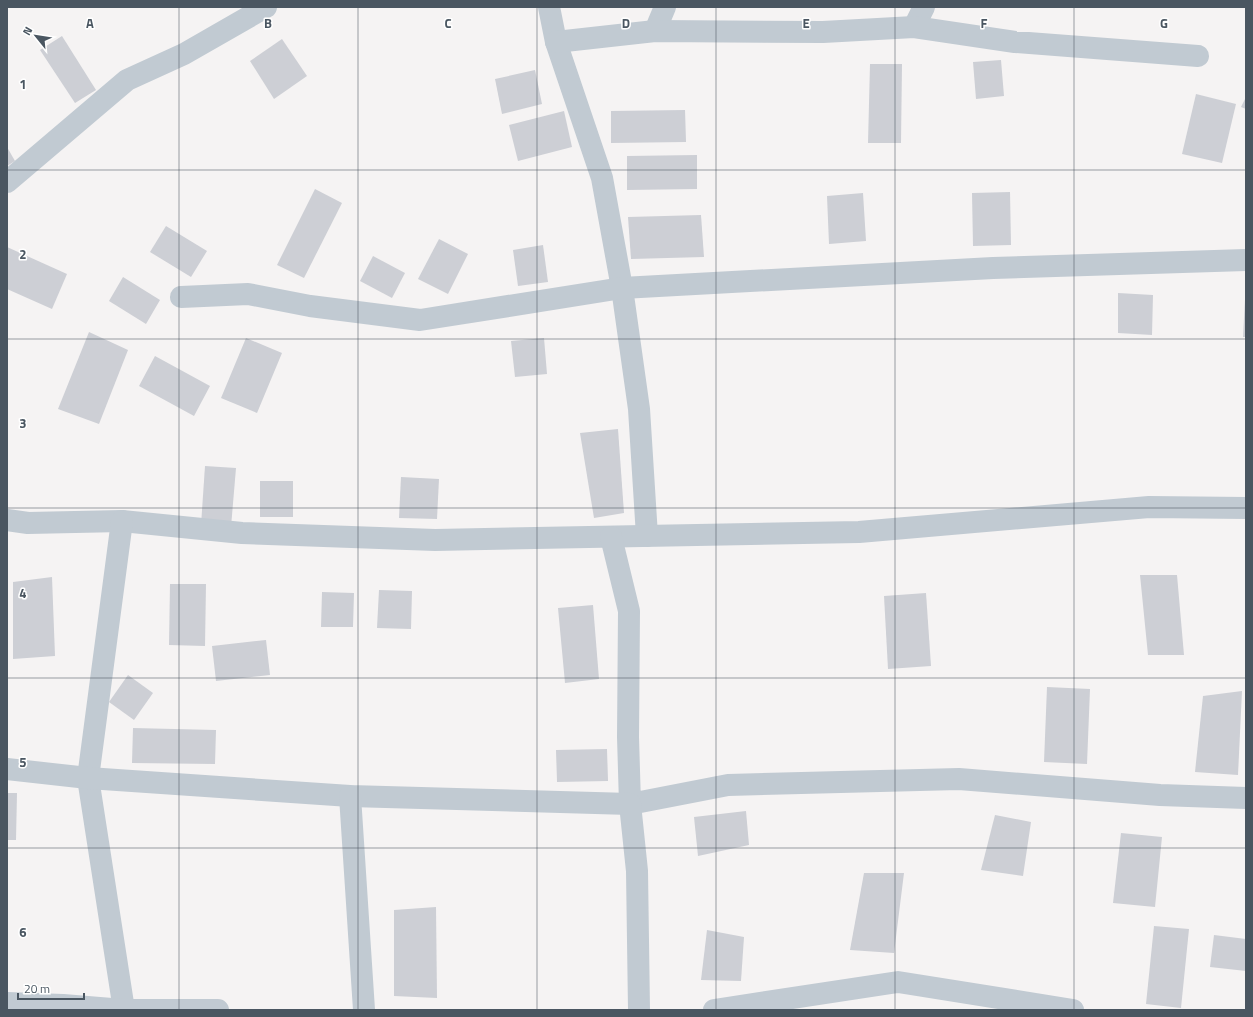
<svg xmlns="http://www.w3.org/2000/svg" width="1253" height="1017" viewBox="0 0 1253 1017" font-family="'Titillium Web',sans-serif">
	<rect width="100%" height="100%" fill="#f5f3f3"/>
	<g fill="#cdcfd5">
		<path d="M62,36L96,90L75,103L40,50Z"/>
		<path d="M282,39L307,76L274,99L250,61Z"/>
		<path d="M1001,60L1004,96L976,99L973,62Z"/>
		<path d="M870,64H902L901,143H868Z"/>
		<path d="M535,70L542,104L502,114L495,79Z"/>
		<path d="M1196,94L1236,104L1222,163L1182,154Z"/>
		<path d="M1246,97V109L1241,107Z"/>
		<path d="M685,110L686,142L611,143V111Z"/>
		<path d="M564,111L572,147L518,161L509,125Z"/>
		<path d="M7,147L15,161L7,166Z"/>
		<path d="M697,155V189L627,190V156Z"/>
		<path d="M315,189L342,203L304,278L277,265Z"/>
		<path d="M1010,192L1011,245L973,246L972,193Z"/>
		<path d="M863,193L866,241L829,244L827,196Z"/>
		<path d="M701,215L704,257L631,259L628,217Z"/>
		<path d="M166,226L207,251L191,277L150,252Z"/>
		<path d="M439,239L468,254L448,294L418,279Z"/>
		<path d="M543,245L548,282L518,286L513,250Z"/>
		<path d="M7,247L67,274L52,309L7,289Z"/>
		<path d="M373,256L405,273L392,298L360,281Z"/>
		<path d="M123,277L160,300L146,324L109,301Z"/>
		<path d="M1118,293L1153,295L1152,335L1118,333Z"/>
		<path d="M1245,299H1246V337H1243Z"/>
		<path d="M89,332L128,350L99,424L58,409Z"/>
		<path d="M246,338L282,353L257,413L221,398Z"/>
		<path d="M544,338L547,374L515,377L511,341Z"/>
		<path d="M155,356L210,386L194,416L139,386Z"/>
		<path d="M618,429L624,513L594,518L580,433Z"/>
		<path d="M205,466L236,468L231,527L201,525Z"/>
		<path d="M401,477L439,479L437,519L399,518Z"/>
		<rect x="260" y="481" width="33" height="36"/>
		<path d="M1140,575H1177L1184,655H1148Z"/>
		<path d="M52,577L55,656L13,659V582Z"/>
		<path d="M170,584H206L205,646L169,645Z"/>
		<path d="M379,590L412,591L411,629L377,628Z"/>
		<path d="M322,592L354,593L353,627H321Z"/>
		<path d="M926,593L931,666L888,669L884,596Z"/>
		<path d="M593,605L599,679L565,683L558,608Z"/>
		<path d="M266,640L270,675L216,681L212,646Z"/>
		<path d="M128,675L153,693L134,720L109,702Z"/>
		<path d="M1047,687L1090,689L1087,764L1044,762Z"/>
		<path d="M1242,691L1238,775L1195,772L1203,696Z"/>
		<path d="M133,728L216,730L215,764L132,763Z"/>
		<path d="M607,749L608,781L557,782L556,750Z"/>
		<path d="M7,793H17L16,840H7Z"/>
		<path d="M746,811L749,845L698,856L694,817Z"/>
		<path d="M995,815L1031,822L1023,876L981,870Z"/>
		<path d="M1121,833L1162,837L1155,907L1113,903Z"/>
		<path d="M864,873H904L894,953L850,950Z"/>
		<path d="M436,907L437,998L394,996V910Z"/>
		<path d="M1154,926L1189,929L1181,1008L1146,1004Z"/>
		<path d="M707,930L744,937L741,981L701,980Z"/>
		<path d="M1214,935L1246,939V971L1210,967Z"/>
	</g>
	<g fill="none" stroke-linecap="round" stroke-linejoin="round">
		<g stroke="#c1cad2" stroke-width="22">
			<path d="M549,7L556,42L602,178L622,288L639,409L647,536"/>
			<path d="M914,27L924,7"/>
			<path d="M655,31L665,7"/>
			<path d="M556,42L655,31L823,32L914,27L1015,42L1198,56"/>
			<path d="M7,182L127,80L184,54L266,7"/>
			<path d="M181,297L248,294L310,306L420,320L622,288L993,268L1246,260"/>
			<path d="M7,520L28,523L122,521L242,533L435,540L859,532L1149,507L1246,508"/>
			<path d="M122,521L88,778L124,1010"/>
			<path d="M611,537L629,611L628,737L630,804L728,785L959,779L1160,795L1246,798"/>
			<path d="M7,769L88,778L350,796L630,804L637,871L639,1010"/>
			<path d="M350,796L364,1010"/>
			<path d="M7,1003L63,1005L124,1010H218"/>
			<path d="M714,1010L898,982L1073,1010"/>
		</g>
	</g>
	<path fill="none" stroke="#4a5661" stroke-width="1" stroke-opacity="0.55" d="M179,7V1010M358,7V1010M537,7V1010M716,7V1010M895,7V1010M1074,7V1010M7,170H1246M7,339H1246M7,508H1246M7,678H1246M7,848H1246"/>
	<g font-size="13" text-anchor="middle" font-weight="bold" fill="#4a5661" stroke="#fff" stroke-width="3" stroke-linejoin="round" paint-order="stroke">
		<text x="90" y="28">A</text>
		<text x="268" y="28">B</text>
		<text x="448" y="28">C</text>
		<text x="626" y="28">D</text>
		<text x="806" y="28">E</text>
		<text x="984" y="28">F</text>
		<text x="1164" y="28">G</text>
		<text x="23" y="89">1</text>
		<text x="23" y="259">2</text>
		<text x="23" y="428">3</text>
		<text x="23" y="598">4</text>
		<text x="23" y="767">5</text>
		<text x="23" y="937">6</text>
	</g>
	<rect width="1253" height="1017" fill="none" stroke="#4a5661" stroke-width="16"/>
	<g transform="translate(36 36) rotate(300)" stroke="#ffffff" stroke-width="3" paint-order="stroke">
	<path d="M0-3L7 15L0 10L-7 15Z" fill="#4a5661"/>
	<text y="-6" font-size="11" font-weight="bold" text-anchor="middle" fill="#4a5661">N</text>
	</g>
	<path d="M18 993v6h66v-6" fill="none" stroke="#4a5661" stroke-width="2"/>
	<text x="24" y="993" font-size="12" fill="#4a5661" stroke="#ffffff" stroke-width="3" paint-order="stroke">20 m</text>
</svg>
